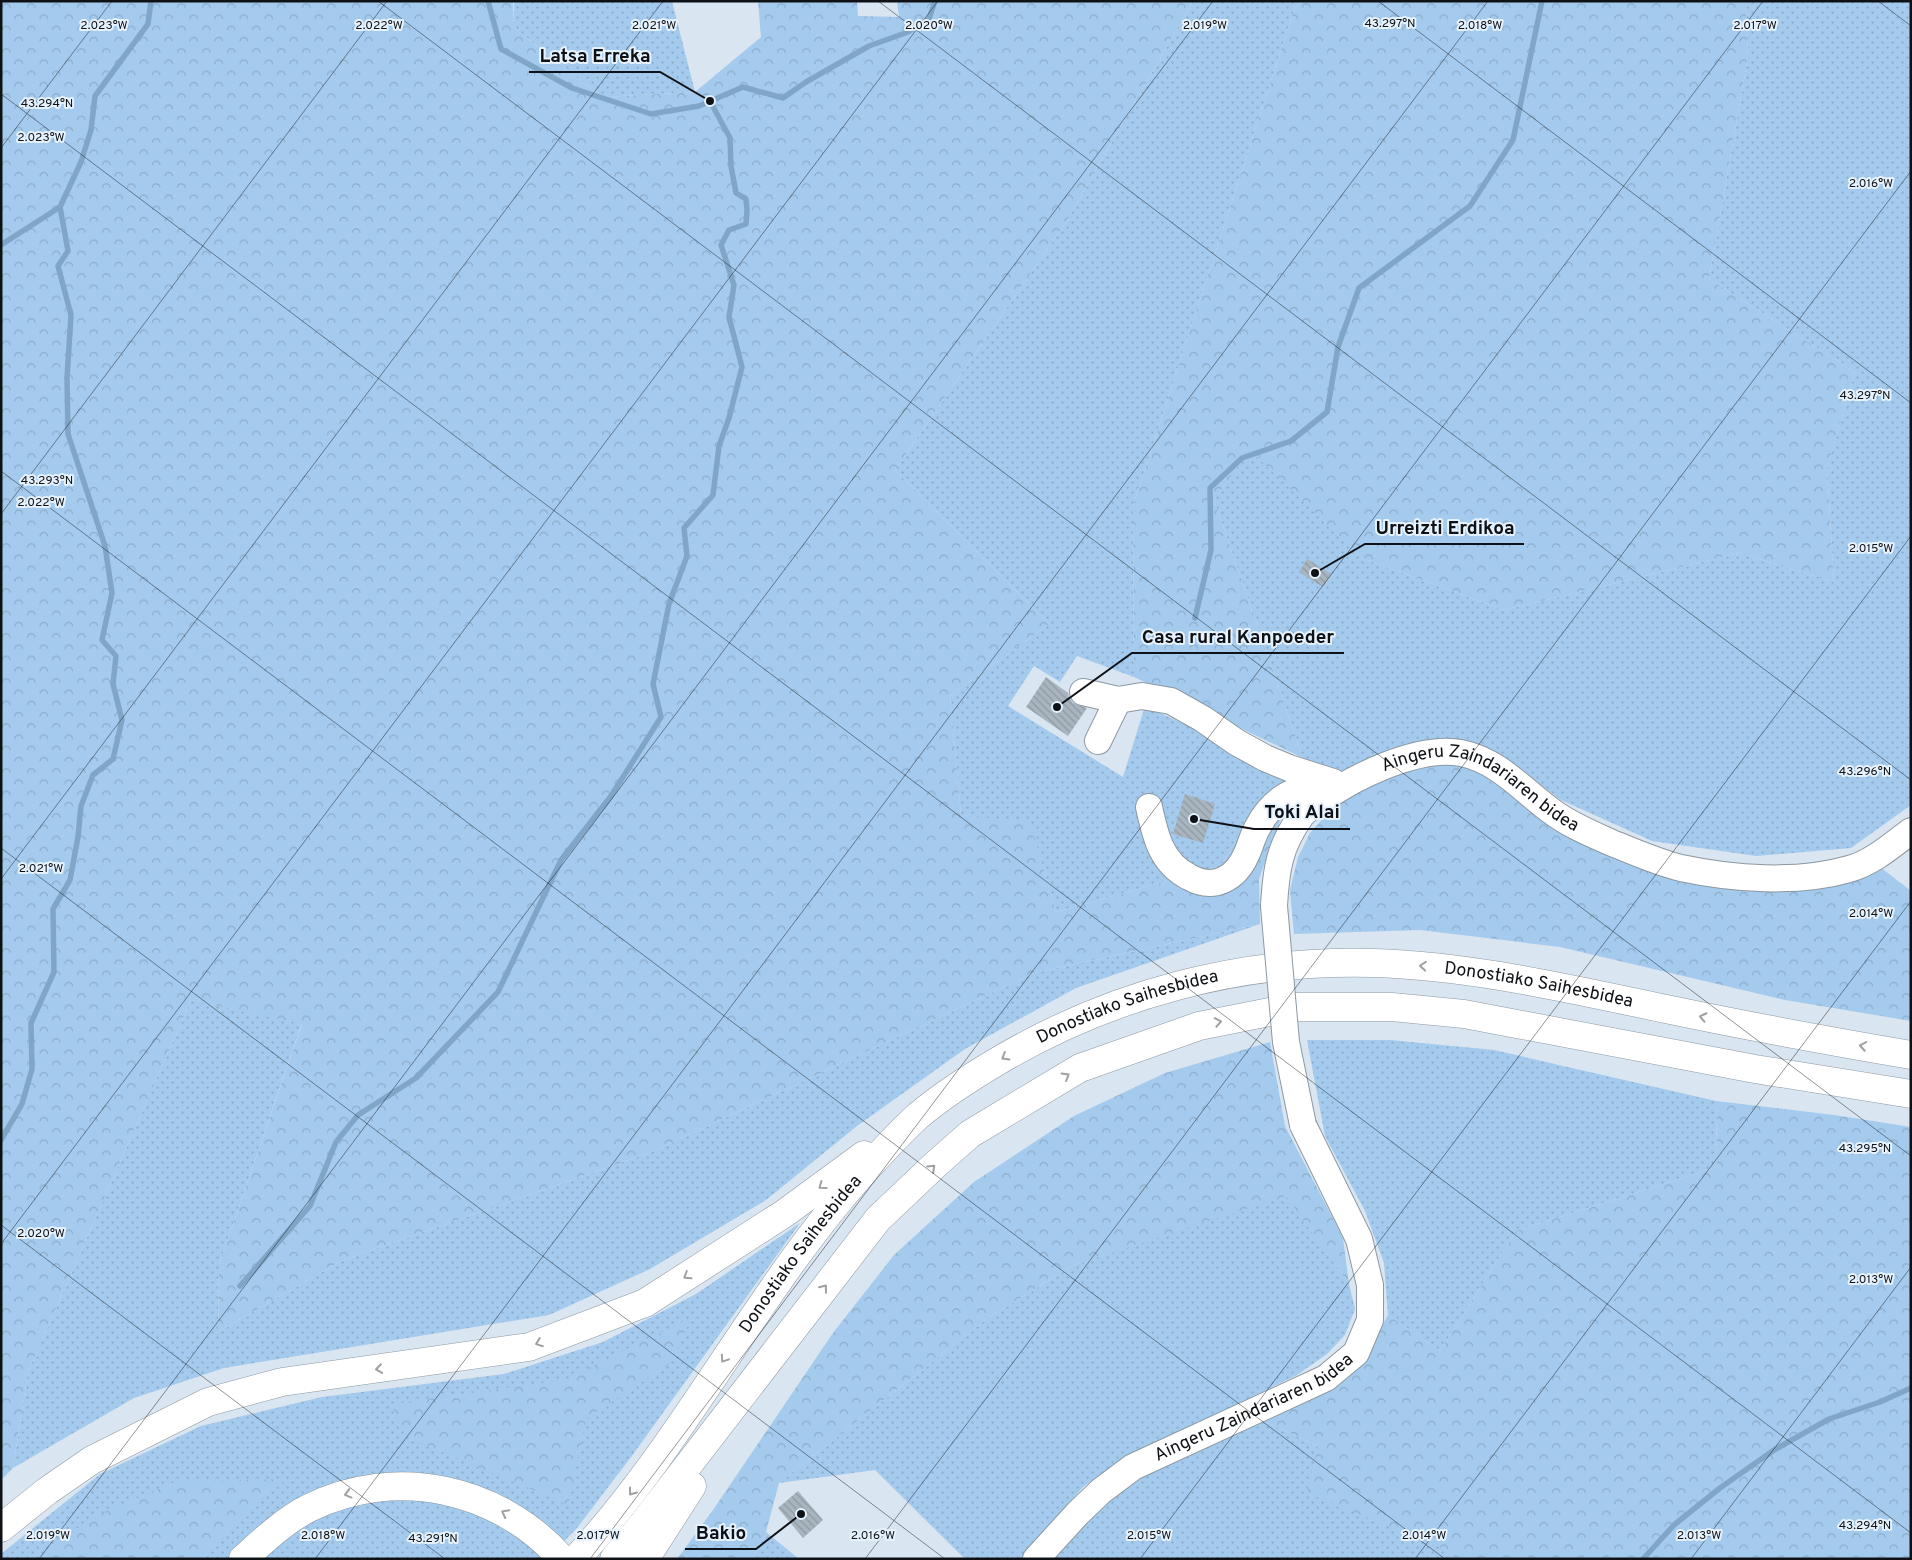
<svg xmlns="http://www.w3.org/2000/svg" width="1912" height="1560" viewBox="0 0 1912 1560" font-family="Overpass,sans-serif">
	<defs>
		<pattern id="grass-dots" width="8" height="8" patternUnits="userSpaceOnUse" patternTransform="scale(1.25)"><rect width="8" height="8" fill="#a4caed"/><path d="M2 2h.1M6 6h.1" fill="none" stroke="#8cacca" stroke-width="1.8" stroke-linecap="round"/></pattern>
		<pattern id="forest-crowns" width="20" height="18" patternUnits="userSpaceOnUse" patternTransform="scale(1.25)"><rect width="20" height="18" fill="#a4caed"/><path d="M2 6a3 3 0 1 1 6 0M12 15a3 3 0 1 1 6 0" fill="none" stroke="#8cacca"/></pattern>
		<pattern id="building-back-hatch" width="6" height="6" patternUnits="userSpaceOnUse" patternTransform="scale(1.25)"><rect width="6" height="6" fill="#a8b4be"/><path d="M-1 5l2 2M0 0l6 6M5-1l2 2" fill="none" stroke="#8f9aa3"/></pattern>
	</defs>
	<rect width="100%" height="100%" fill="#d9e5f0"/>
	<g fill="url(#grass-dots)">
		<path d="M514,1H672L695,92L602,97L513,27Z"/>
		<path d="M1193,1H1302L1295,7L1133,506L1134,677L1077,656L1060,682L1034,666L1008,706L1123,777L1145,706L1303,779L1257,803L1221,866L1056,912L1030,823L961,815L950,696L1049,624L895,470L1066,222Z"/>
		<path d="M1746,1H1911V805L1851,848L1756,856L1652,841L1561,800L1505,758L1412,746L1339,773L1303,758L1214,500L1250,449L1362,558L1504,610L1739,553L1834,582L1827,469L1855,372L1709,279L1748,56Z"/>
		<path d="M1260,924L1076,988L965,1049L857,1126L766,1200L650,1269L549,1315L224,1368L134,1398L13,1468L28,1372L191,1000L302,1023L219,1265L218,1332L343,1260L654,1151L1034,973Z"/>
		<path d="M1307,1040H1390L1494,1050L1716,1101L1717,1167L1516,1231L1440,1351L1388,1315L1384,1263L1365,1211L1325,1136Z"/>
		<path d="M1286,1195L1349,1284L1355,1309L1345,1335L1327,1354L1297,1375L1128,1457L1083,1487L1022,1559H965L875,1470L779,1483L989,1317L1074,1265Z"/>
		<path d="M800,1223L631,1457L577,1528L547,1559H1V1554L100,1474L201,1426L322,1397L504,1374L603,1342L696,1294Z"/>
		<path d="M1261,1420L1318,1446L1449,1551L1454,1559H1047L1096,1504L1145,1472Z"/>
		<path d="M766,1532L799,1559H752Z"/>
	</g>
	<g fill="url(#forest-crowns)">
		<path d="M1,1H513V27L602,97L695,92L761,37L758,1H857L858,16L899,17L897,1H1193L1066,222L895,470L1049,624L950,696L961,815L1030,822L1056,912L1221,866L1257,803L1284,810L1259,879L1260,924L1034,973L654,1151L343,1260L218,1332L219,1265L302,1024L191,1000L28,1372L13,1468L1,1480Z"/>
		<path d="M1302,1H1746L1748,56L1709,279L1855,372L1827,469L1834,582L1739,553L1504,610L1362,558L1250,450L1214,500L1303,758L1134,677L1133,506L1295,7Z"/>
		<path d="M1436,761L1475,767L1682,875L1880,867L1911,891V1021L1785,1000L1560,947L1420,930L1294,934L1290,890L1298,857L1310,833L1336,804L1369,781Z"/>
		<path d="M1270,1042L1285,1126L1343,1238L1349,1284L1286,1196L1074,1265L989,1317L779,1483L766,1532L752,1559H677L713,1510L833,1333L894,1255L974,1182L1074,1116L1165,1073Z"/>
		<path d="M1716,1101L1834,1115L1911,1127V1559H1454L1449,1551L1307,1493L1318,1446L1261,1420L1358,1368L1388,1315L1440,1351L1516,1231L1717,1167Z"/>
		<path d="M691,1318L672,1362L586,1419L568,1505L405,1436L391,1404L565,1380Z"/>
		<path d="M286,1479L197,1559H39L90,1518L175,1482Z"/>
	</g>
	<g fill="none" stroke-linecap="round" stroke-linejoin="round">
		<g stroke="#80a6c7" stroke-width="5.5">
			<path d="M488,1L501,49L572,88L651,114L699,106L743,87L783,98L806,82L869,46L908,32L929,19L935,1"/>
			<path d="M1,245L60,207L81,162L91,130L95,96L148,24L151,1"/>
			<path d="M1195,618L1211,550L1210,488L1242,458L1291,441L1327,412L1338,347L1359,288L1470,206L1513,140L1542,1"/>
			<path d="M1,1140L22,1104L32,1069L31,1023L54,972L53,909L70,880L78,837L81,806L93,775L113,759L122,720L113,684L116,656L102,640L112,593L105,546L68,434L67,378L71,315L58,266L68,251L60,207"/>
			<path d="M240,1286L310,1206L336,1142L358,1115L416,1078L498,992L561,860L611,796L661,717L653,684L669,604L687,556L684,528L713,495L719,446L729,418L742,367L729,317L734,285L721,245L729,230L746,224L747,210L746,199L736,193L731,166L730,138L710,101"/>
			<path d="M1643,1559L1674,1525L1720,1488L1774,1450L1829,1419L1880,1402L1911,1388"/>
		</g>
	</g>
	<g fill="url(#building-back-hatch)">
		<path d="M1307,559L1331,574L1323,587L1299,572Z"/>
		<path d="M1046,677L1068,693L1069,697L1073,703L1087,708L1068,736L1026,707Z"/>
		<path d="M1185,794L1215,804L1203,843L1173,834Z"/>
		<path d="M798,1491L823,1520L803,1538L778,1508Z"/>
	</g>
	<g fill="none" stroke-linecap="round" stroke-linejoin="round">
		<g stroke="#8c98a2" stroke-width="28">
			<g id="minor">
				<path d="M1083,692L1118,700L1142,696L1171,701L1203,719L1236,742L1265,758L1289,768L1333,782"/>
				<path d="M1098,741L1118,700"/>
				<path d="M1149,807C1155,835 1161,863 1189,877C1214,891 1236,879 1247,853C1251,844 1253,834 1259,825C1264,815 1272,806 1281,799C1297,787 1321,784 1340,785"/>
				<path id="s1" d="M1274,906C1276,870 1279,847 1301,816C1305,810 1313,806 1319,802C1353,777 1418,745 1461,753C1500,761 1524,792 1554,813C1572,826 1592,834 1612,843C1635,852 1657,862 1681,868C1732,879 1798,884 1849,869C1872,863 1892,845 1911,831"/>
				<path id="s2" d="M1036,1559L1078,1513L1101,1491L1133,1467L1326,1378L1356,1353L1370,1320V1285L1359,1239L1303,1125"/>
			</g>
		</g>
		<g stroke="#8c98a2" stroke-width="29">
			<g id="highway">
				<path d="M1,1528L47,1491L92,1460L208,1402L282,1382L529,1347L645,1303L785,1213L864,1155"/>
				<path d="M243,1559C263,1541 285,1520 309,1508C396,1465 499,1488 562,1559"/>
				<path id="s3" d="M576,1559C687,1439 758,1288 868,1167C884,1150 901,1131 919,1115C943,1095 971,1077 998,1061C1111,994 1242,959 1373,963C1473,966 1570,989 1666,1009C1747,1026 1829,1041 1911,1055"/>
				<path d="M614,1559L642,1525L878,1219L936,1164L970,1134L1080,1068L1199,1026L1295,1007H1392L1464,1014L1755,1069L1911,1094"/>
				<path d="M645,1559L692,1486"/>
			</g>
		</g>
		<use href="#minor" stroke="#fff" stroke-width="26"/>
		<use href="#highway" stroke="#fff" stroke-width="28"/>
		<g stroke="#8c98a2" stroke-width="28" stroke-linecap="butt">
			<path id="minor-bridge" d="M1274,906L1286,1042L1303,1125"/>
		</g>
		<use href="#minor-bridge" stroke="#fff" stroke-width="26"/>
	</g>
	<defs><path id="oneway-chevron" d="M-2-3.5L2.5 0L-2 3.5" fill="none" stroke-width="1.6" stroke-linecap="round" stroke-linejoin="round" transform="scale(1.25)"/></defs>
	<g stroke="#9fa0a2">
		<use href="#oneway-chevron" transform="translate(1423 966) rotate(-175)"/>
		<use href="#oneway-chevron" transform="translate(1703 1017) rotate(-168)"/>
		<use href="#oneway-chevron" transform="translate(1218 1022) rotate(-11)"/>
		<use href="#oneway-chevron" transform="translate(1863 1046) rotate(-170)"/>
		<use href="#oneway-chevron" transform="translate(1005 1057) rotate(149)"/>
		<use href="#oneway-chevron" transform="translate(1066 1076) rotate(-31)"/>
		<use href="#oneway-chevron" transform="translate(932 1168) rotate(-43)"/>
		<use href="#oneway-chevron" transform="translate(822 1186) rotate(144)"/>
		<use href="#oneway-chevron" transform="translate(687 1276) rotate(147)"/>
		<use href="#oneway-chevron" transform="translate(824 1288) rotate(-52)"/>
		<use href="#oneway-chevron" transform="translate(539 1343) rotate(159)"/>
		<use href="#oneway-chevron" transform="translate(724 1359) rotate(124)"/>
		<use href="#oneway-chevron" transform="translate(379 1369) rotate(172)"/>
		<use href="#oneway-chevron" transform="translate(632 1492) rotate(126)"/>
		<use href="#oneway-chevron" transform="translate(348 1494) rotate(165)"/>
		<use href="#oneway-chevron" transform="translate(505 1513) rotate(-153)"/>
	</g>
	<path fill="none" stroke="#0e1216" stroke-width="1" stroke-opacity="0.45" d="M378,1L1911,1156M878,1L1911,780M1378,1L1911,403M1878,1L1911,26M1,94L1911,1533M1,148L112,1M1,471L1445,1559M1,514L387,1M1,848L945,1559M1,879L663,1M1,1225L445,1559M1,1244L938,1M39,1559L1213,1M315,1559L1488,1M590,1559L1763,1M865,1559L1911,171M1140,1559L1911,536M1415,1559L1911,901M1691,1559L1911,1267"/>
	<g text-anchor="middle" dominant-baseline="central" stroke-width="4" stroke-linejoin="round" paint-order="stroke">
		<g font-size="18" fill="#0e1216" stroke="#e6f2fe">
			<text stroke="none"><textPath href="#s1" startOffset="301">Aingeru Zaindariaren bidea</textPath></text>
			<text stroke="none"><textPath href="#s3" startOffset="1218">Donostiako Saihesbidea</textPath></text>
			<text stroke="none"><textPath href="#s3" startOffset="799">Donostiako Saihesbidea</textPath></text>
			<text stroke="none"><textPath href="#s3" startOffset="379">Donostiako Saihesbidea</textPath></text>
			<text stroke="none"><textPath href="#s2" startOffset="269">Aingeru Zaindariaren bidea</textPath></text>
		</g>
	</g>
	<g font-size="12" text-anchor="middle" fill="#0e1216" stroke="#e6f2fe" stroke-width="4" stroke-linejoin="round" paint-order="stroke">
		<text x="1390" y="27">43.297°N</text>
		<text x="104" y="29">2.023°W</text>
		<text x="379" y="29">2.022°W</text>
		<text x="654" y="29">2.021°W</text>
		<text x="929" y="29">2.020°W</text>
		<text x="1205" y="29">2.019°W</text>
		<text x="1480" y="29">2.018°W</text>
		<text x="1755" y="29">2.017°W</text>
		<text x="47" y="107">43.294°N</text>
		<text x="41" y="141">2.023°W</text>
		<text x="1871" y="187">2.016°W</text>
		<text x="1865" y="399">43.297°N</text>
		<text x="47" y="484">43.293°N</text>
		<text x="41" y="506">2.022°W</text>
		<text x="1871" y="552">2.015°W</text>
		<text x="1865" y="775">43.296°N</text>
		<text x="41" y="872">2.021°W</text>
		<text x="1871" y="917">2.014°W</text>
		<text x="1865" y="1152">43.295°N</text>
		<text x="41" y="1237">2.020°W</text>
		<text x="1871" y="1283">2.013°W</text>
		<text x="1865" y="1529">43.294°N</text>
		<text x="48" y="1539">2.019°W</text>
		<text x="323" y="1539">2.018°W</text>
		<text x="598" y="1539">2.017°W</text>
		<text x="873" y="1539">2.016°W</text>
		<text x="1149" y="1539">2.015°W</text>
		<text x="1424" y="1539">2.014°W</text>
		<text x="1699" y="1539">2.013°W</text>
		<text x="433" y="1542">43.291°N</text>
	</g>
	<path fill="none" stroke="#0e1216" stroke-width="2" d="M710 101L660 72H529M1315 573L1365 544H1524M1057 707L1132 653H1344M1194 819L1254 829H1350M801 1514L756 1549H685"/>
	<g fill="#0e1216" stroke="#e6f2fe" stroke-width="2">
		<circle cx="710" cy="101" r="5"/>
		<circle cx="1315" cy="573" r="5"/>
		<circle cx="1057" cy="707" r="5"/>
		<circle cx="1194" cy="819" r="5"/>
		<circle cx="801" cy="1514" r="5"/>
	</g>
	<g font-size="19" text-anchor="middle" font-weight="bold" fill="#0e1216" stroke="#e6f2fe" stroke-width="4" stroke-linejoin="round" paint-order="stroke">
		<text x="595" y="62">Latsa Erreka</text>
		<text x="1445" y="534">Urreizti Erdikoa</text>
		<text x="1238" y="643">Casa rural Kanpoeder</text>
		<text x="1302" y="818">Toki Alai</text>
		<text x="721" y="1539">Bakio</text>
	</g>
	<rect width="1912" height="1560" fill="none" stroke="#0e1216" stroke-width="5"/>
</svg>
